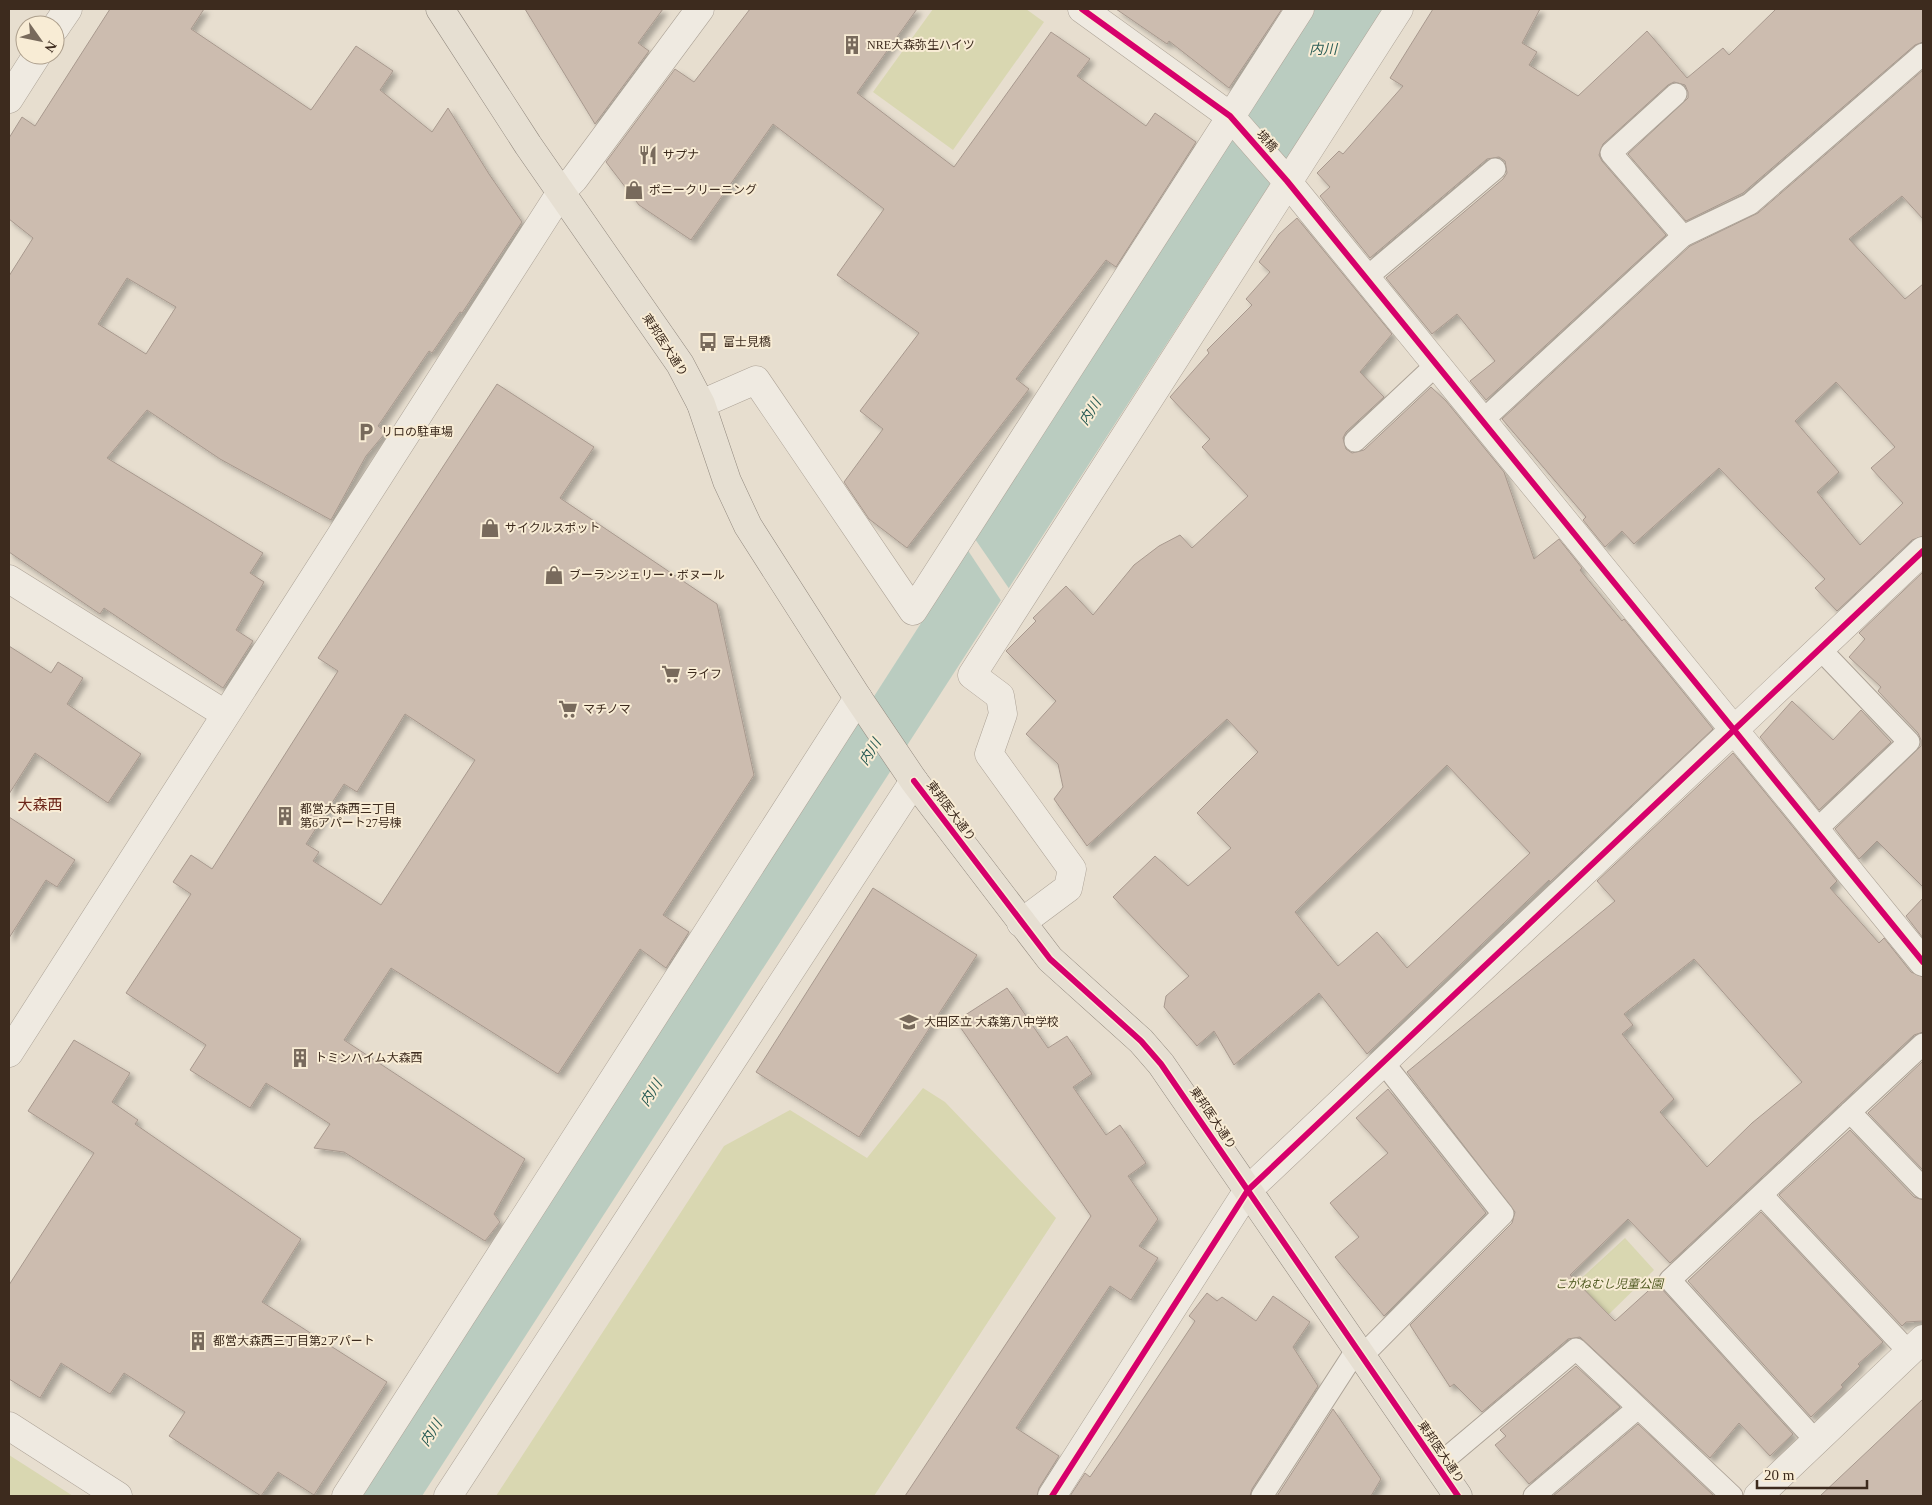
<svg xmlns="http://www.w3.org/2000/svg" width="1932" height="1505" viewBox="0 0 1932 1505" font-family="'Times New Roman','Noto Sans JP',serif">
	<defs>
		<filter id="shadow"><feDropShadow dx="4.5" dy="4.5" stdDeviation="2.5" flood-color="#0004"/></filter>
	</defs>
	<rect width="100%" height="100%" fill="#e7decf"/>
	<g fill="#d9d7b1">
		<path d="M933,9H1026L1044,22L953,150L873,92Z"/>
		<path d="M923,1088L945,1102L1056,1218L874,1496H496L724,1146L790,1110L867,1158Z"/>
		<path d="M1625,1238L1654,1270L1605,1318L1574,1285Z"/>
		<path d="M9,1455L73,1496H9Z"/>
	</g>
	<path fill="#baccc0" d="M1315,9H1383L422,1496H361Z"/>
	<path fill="#e7decf" d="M975,539L1010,590L1002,602L967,549Z"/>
	<g fill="#ccbcaf" stroke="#a8998e" fill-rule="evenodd" filter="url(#shadow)">
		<path d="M110,9H204L191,29L311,110L356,46L393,71L380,90L432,132L448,108L489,174L522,222L462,313L460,312L432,353L429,351L378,426L386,432L366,456L331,520L220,459L147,410L107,458L263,553L250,573L264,582L236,630L253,641L223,688L104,608L100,614L9,552V276L33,238L9,219V138L22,117L35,126ZM127,278L176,307L146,354L98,324Z"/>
		<path d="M525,9H663L638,43L649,51L595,124Z"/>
		<path d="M750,9H917L857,93L954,167L1051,32L1090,59L1077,76L1146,126L1155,113L1196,142L1116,267L1106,260L1016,379L1029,389L907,548L869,519L844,482L883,429L860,411L919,333L837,275L884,209L773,124L691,240L639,205L606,162L675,69L694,82Z"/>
		<path d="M1116,9H1282L1229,88L1169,41L1167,44Z"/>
		<path d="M1433,9H1540L1522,43L1537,52L1529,65L1578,96L1647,31L1687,78L1723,48L1729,55L1776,9H1923V42L1915,45L1743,193L1686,221L1628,154L1688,98V92L1685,85L1674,82L1668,85L1603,144L1599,155L1602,161L1666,235L1486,400L1470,381L1495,361L1457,314L1432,334L1386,278L1503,179L1507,173L1505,161L1499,157L1487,159L1370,258L1320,196L1330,187L1317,173L1339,151L1343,154L1403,86L1390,78Z"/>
		<path d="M1923,70V219L1902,196L1849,239L1905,299L1923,284V536L1912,540L1837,611L1815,588L1825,579L1719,468L1634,544L1622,531L1605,547L1583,520L1586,517L1502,419L1690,246L1758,213ZM1836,382L1895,447L1871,468L1903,503L1860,545L1817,492L1839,472L1795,421Z"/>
		<path d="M1297,218L1392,334L1360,372L1384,397L1346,432L1343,438L1346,449L1352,453L1364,450L1431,387L1446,401L1504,472L1534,559L1559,539L1582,568L1580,570L1622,621L1624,619L1713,729L1550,882L1549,880L1367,1054L1319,993L1234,1065L1214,1031L1197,1046L1164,1007L1166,996L1189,976L1113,897L1155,856L1188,886L1231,848L1197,813L1258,752L1227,719L1087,846L1054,799L1063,787L1058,764L1026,734L1056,701L1006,651L1036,621L1033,618L1066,586L1093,615L1134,565L1159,546L1180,535L1192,548L1248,496L1202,447L1210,439L1170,397L1209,353L1207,350L1252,305L1246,299L1270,272L1259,262L1279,234ZM1447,765L1530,853L1407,968L1377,932L1338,966L1295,912Z"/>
		<path d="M497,384L594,447L560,498L717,604L754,775L663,915L689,932L666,968L640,949L558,1074L391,968L344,1040L525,1159L494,1214L500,1222L485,1241L344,1152L314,1148L330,1124L266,1083L250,1108L190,1070L206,1045L126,993L191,894L173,882L191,855L212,869L338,671L318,658ZM405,714L475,760L381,905L313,861L319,852L306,844L344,784L357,792Z"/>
		<path d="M1923,572V887L1877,841L1859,859L1835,829L1921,746V740L1918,733L1878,691L1881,687L1849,657L1865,639L1859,633Z"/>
		<path d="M9,646L51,673L58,662L83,678L67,704L141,754L108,803L35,753L9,794Z"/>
		<path d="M1792,701L1833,740L1861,710L1891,742L1819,810L1760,737Z"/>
		<path d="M1733,753L1837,881L1830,888L1879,943L1884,938L1911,972L1923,977V1032L1914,1035L1670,1263L1628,1219L1570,1275L1615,1321L1658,1282L1661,1288L1793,1434L1770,1456L1739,1423L1710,1458L1580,1337L1568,1339L1482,1412L1454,1384L1450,1387L1410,1325L1512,1223L1515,1212L1407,1072L1615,901L1597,881ZM1694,959L1802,1082L1752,1123L1707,1167L1660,1112L1674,1099L1622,1034L1633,1025L1624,1014Z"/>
		<path d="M9,817L75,860L57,887L46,880L9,938Z"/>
		<path d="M873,888L977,955L859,1137L756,1072Z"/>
		<path d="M1923,898V938L1906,916Z"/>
		<path d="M1007,988L1048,1048L1067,1036L1092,1074L1073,1087L1106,1135L1120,1125L1146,1163L1128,1176L1158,1219L1139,1246L1158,1258L1131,1300L1110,1286L1016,1428L1059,1456L1039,1488L1037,1496H905L1091,1216L956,1021Z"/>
		<path d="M74,1040L130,1073L112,1102L138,1120L135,1124L301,1239L262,1302L387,1382L314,1495L278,1472L261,1496L169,1436L185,1412L124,1373L110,1394L61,1363L40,1398L9,1379V1285L94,1153L28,1111Z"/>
		<path d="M1923,1061V1170L1868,1113Z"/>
		<path d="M1388,1089L1486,1213L1384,1316L1335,1257L1359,1237L1330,1203L1388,1153L1356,1118Z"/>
		<path d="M1850,1130L1914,1197L1923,1200V1321L1906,1322L1902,1326L1779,1195Z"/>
		<path d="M1761,1212L1883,1342L1858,1364L1860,1366L1841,1385L1843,1387L1811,1417L1688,1281Z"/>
		<path d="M1207,1293L1217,1301L1222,1297L1256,1321L1273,1296L1310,1322L1293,1347L1318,1386L1252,1489L1250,1496H1070L1085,1473L1090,1477L1117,1438L1195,1321L1189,1316Z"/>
		<path d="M1576,1366L1620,1407L1529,1484L1495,1445L1506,1436L1500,1430Z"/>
		<path d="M1923,1399V1496H1820Z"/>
		<path d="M1333,1409L1381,1479L1371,1496H1277Z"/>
		<path d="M1638,1424L1714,1496H1553Z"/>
	</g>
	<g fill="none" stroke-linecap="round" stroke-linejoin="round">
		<g stroke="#ada397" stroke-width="23">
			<g id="service">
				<path d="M1676,94L1611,153L1683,236"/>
				<path d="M1366,278L1495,169"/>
				<path d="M1482,421L1683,236L1750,204L1923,54"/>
				<path d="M1355,441L1436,365"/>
				<path d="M1815,831L1909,742L1820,649"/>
				<path d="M1850,1112L1923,1188"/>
				<path d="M1762,1195L1909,1352"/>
				<path d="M1362,1356L1503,1214L1383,1062"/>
				<path d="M1816,1441L1670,1280L1923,1044"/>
				<path d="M1437,1466L1576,1349L1732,1496"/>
				<path d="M1262,1496L1357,1349"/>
				<path d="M1534,1496L1638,1408"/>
			</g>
		</g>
		<g stroke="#ada397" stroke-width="29">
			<g id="minor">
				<path d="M1082,9L1230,116L1287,181L1923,962"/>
				<path d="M55,28L68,9"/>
				<path d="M9,99L37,55"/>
				<path d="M561,192L574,179L700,9"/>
				<path d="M701,404L756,380L913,611L1300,9"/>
				<path d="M9,579L225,714"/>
				<path d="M1021,923L1068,888L1072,869L989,754L1003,714L1000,696L972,675L1399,9"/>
				<path d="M9,1426L118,1496"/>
				<path d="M346,1496L858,698"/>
				<path d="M448,1496L914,781"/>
				<path d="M1052,1496L1248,1190L1923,551"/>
				<path d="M1758,1496L1923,1339"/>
			</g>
		</g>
		<g stroke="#ada397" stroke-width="29">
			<path id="tertiary" d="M9,1053L561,192"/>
		</g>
		<g stroke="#92897f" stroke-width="29">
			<path id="primary" d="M440,9L528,145L680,364L701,404L727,481L748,526L858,698L914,781L1050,959L1141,1041L1161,1064L1458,1496"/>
		</g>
		<use href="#service" stroke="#efeae1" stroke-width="21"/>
		<use href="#minor" stroke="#efeae1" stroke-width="28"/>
		<use href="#tertiary" stroke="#efeae1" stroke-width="28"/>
		<use href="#primary" stroke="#e6dfd2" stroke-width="28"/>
		<g stroke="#f8ecd5" stroke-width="9">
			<g id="cycleway">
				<path d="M1082,9L1230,116L1287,181L1923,962"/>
				<path d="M914,781L1050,959L1141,1041L1161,1064L1458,1496"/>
				<path d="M1052,1496L1248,1190L1923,551"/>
			</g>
		</g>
		<use href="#cycleway" stroke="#d6006c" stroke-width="6"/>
	</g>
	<defs>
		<g id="building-bare" transform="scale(1.5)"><path d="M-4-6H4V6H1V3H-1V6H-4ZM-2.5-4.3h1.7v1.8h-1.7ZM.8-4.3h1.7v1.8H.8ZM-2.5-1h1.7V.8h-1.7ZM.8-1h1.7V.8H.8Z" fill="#786a5c" stroke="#f8ecd5" stroke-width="2.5" paint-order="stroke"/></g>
		<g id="restaurant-bare" transform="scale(1.5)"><path d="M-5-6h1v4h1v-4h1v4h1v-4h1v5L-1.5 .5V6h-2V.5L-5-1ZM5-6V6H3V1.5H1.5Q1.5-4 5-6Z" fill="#786a5c" stroke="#f8ecd5" stroke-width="2.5" paint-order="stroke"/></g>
		<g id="shop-bare" transform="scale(1.5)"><path d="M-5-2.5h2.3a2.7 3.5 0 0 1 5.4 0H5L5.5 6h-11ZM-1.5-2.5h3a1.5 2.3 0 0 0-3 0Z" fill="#786a5c" stroke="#f8ecd5" stroke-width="2.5" paint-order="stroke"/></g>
		<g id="bus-bare" transform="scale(1.5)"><path d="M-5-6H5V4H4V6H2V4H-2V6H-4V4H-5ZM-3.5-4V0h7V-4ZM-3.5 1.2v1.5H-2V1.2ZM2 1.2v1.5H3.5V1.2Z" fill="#786a5c" stroke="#f8ecd5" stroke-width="2.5" paint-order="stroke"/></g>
		<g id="parking-bare" transform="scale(1.5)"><path d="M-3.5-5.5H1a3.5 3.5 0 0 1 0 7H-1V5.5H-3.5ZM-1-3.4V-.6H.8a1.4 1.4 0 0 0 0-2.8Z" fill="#786a5c" stroke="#f8ecd5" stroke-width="2.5" paint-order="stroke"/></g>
		<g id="supermarket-bare" transform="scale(1.5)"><path d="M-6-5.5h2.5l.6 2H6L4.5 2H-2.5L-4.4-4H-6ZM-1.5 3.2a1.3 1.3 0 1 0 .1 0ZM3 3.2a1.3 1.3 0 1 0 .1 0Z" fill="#786a5c" stroke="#f8ecd5" stroke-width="2.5" paint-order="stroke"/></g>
		<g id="school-bare" transform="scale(1.5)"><path d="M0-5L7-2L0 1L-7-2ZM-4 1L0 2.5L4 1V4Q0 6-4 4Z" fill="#786a5c" stroke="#f8ecd5" stroke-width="2.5" paint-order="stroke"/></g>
	</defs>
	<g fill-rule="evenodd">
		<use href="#building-bare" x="852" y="45"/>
		<use href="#restaurant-bare" x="648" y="155"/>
		<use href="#shop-bare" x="634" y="190"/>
		<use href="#bus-bare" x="708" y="342"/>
		<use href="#parking-bare" x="366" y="432"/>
		<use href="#shop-bare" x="490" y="528"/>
		<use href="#shop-bare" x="554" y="575"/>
		<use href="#supermarket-bare" x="671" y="674"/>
		<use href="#supermarket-bare" x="568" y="709"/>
		<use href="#building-bare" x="285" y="816"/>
		<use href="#school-bare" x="909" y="1022"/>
		<use href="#building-bare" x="300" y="1058"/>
		<use href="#building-bare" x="198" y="1341"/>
	</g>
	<g text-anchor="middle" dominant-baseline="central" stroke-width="4" stroke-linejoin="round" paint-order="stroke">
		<g font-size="12" fill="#3d2b1e" stroke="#f8ecd5" text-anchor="start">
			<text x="867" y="45">NRE大森弥生ハイツ</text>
			<text x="663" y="155">サプナ</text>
			<text x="649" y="190">ポニークリーニング</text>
			<text x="723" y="342">富士見橋</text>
			<text x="381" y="432">リロの駐車場</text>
			<text x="505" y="528">サイクルスポット</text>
			<text x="569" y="575">ブーランジェリー・ボヌール</text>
			<text x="686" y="674">ライフ</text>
			<text x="583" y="709">マチノマ</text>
			<text x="300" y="809">都営大森西三丁目<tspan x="300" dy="14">第6アパート27号棟</tspan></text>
			<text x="924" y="1022">大田区立 大森第八中学校</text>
			<text x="315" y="1058">トミンハイム大森西</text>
			<text x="213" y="1341">都営大森西三丁目第2アパート</text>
		</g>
		<g font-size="12" fill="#3d2b1e" stroke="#f8ecd5">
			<text transform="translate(1267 141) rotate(49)">境橋</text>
			<text transform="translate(665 345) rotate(57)">東邦医大通り</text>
			<text transform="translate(951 811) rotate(53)">東邦医大通り</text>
			<text transform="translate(1213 1118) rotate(56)">東邦医大通り</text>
			<text transform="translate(1441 1452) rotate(56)">東邦医大通り</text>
		</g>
		<g font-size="12" font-style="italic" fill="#515b23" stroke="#f8ecd5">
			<text x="1609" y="1284">こがねむし児童公園</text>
		</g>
		<g font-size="14" font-style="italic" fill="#2c5e57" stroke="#f8ecd5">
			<text x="1323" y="49">内川</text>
			<text transform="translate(1090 412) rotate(-57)">内川</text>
			<text transform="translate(870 752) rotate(-57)">内川</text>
			<text transform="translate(651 1093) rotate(-57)">内川</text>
			<text transform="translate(431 1433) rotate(-57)">内川</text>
		</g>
		<g font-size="15" fill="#6d261a" stroke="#f8ecd5">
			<text x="40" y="805">大森西</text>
		</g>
	</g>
	<rect width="1932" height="1505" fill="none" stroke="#3d2b1e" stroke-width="20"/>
	<g transform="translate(40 40) rotate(123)"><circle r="24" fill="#f8ecd5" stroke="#ad9f8c"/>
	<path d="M0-4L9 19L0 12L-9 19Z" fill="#786a5c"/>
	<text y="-8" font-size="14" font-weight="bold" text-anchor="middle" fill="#3d2b1e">N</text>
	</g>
	<path d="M1757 1480v8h110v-8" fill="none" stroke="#3d2b1e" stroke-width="2.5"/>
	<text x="1764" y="1480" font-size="15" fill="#3d2b1e" stroke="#f8ecd5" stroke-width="4" paint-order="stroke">20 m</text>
</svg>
